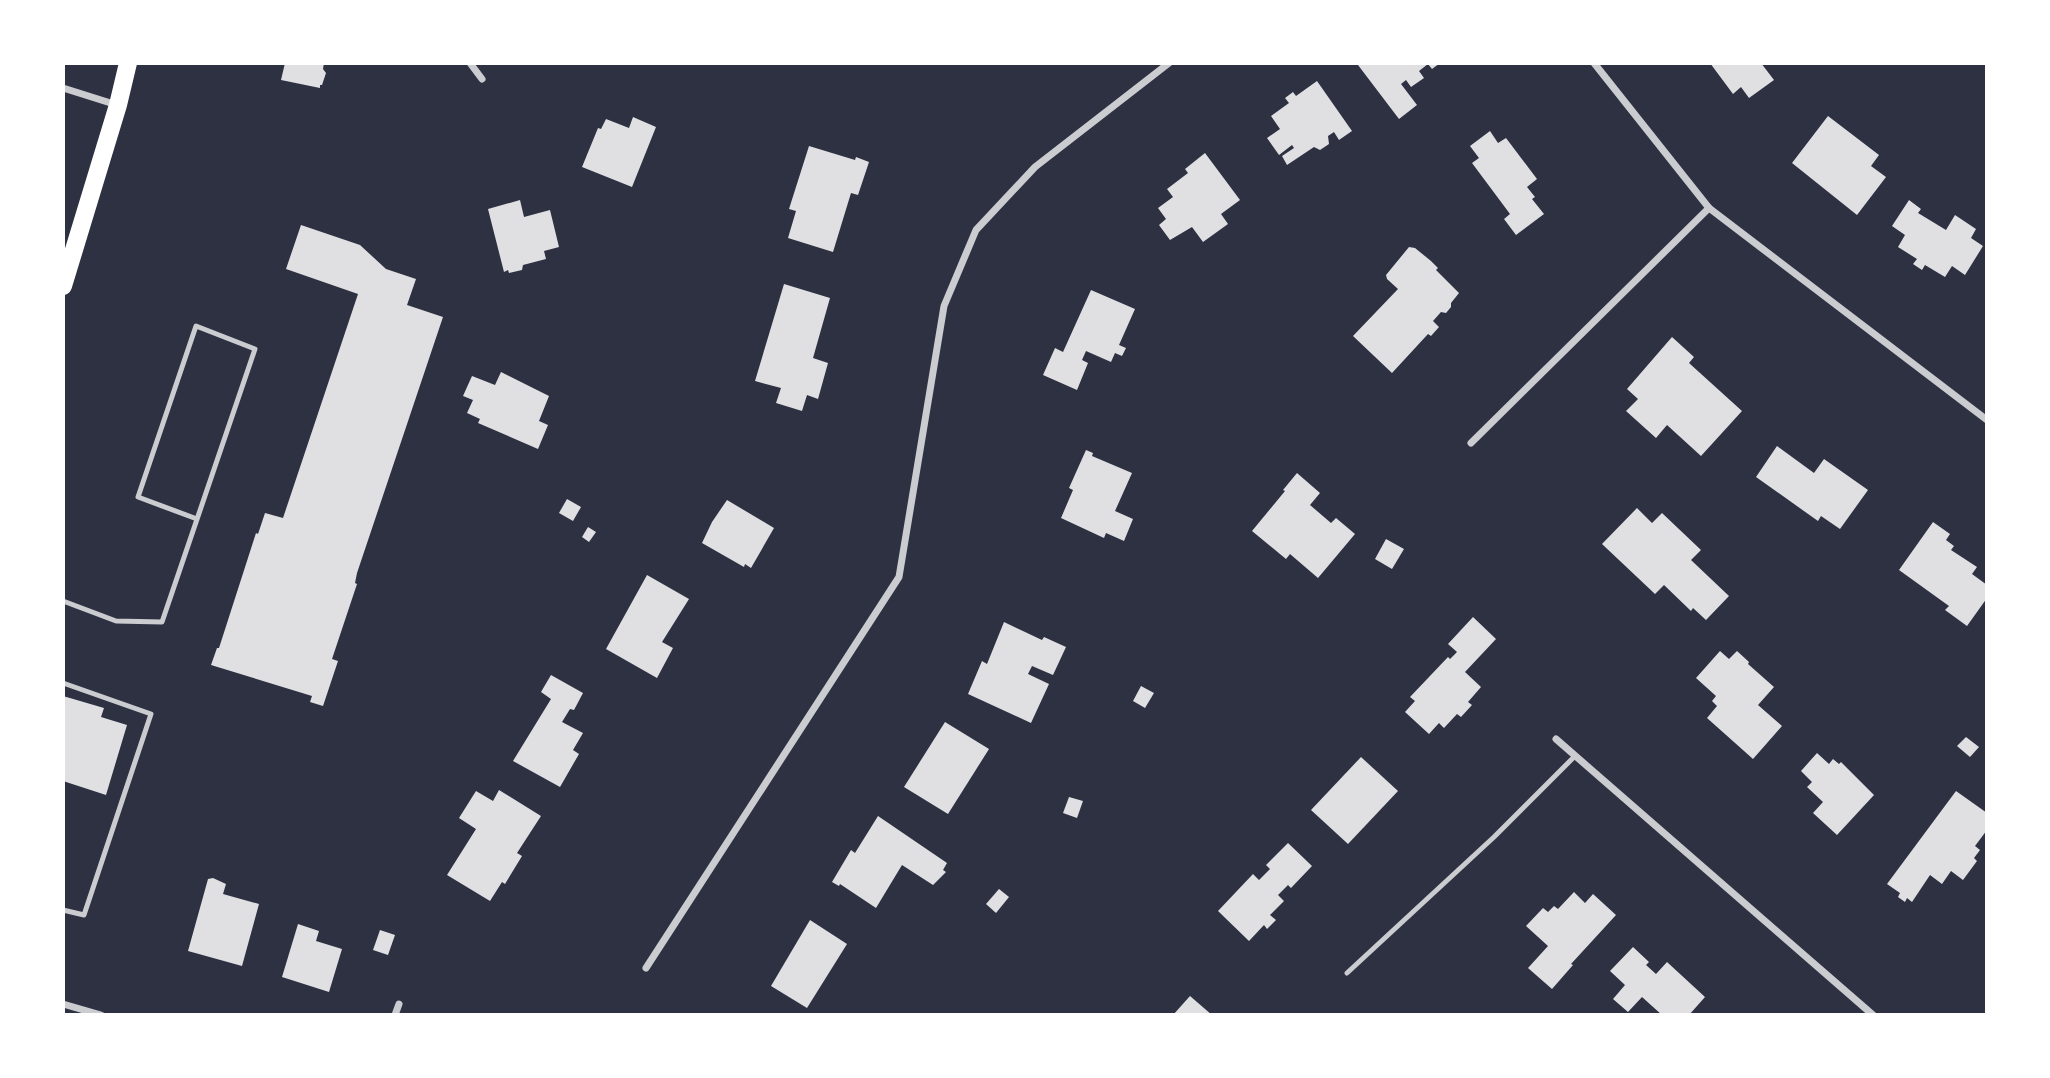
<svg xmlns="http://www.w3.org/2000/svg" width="2050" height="1078" viewBox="0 0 2050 1078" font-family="'Public Sans',sans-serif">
	<rect width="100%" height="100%" fill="#2d3142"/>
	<g fill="#e0e0e3">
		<path d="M285,63H324L323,69L326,73L322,85H320V88L281,80Z"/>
		<path d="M1361,63H1440L1432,69L1428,64L1419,71L1424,78L1411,87L1406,80L1401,84L1417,105L1399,119L1358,65Z"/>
		<path d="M1710,63H1761L1774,80L1749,98L1741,87L1733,94Z"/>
		<path d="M1317,81L1352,131L1339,140L1334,132L1328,136L1329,144L1320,150L1314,147L1287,165L1282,156L1294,148L1292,145L1279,155L1267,138L1280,129L1271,116L1289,103L1285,98L1293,92L1296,96Z"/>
		<path d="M1828,116L1879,155L1871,166L1886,177L1857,215L1792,163Z"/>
		<path d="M633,117L656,127L632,187L582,167L598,128L601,129L606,119L629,128Z"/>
		<path d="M1490,131L1498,143L1506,138L1537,179L1527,187L1535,197L1532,199L1544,214L1516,235L1504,219L1510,214L1472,163L1479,158L1470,146Z"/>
		<path d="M809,146L855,160L856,157L869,162L858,195L851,193L833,252L788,238L796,211L789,209Z"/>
		<path d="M1205,153L1240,200L1221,214L1228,224L1203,242L1192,227L1170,240L1159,225L1166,219L1158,208L1173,197L1167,189L1188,173L1185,169Z"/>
		<path d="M520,200L524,217L550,210L559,247L544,251L546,259L523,265L522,270L509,273L508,270L504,272L488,209Z"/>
		<path d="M1909,200L1921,209L1918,213L1946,230L1955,215L1976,229L1971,238L1983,246L1965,275L1952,266L1945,277L1925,265L1922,270L1913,264L1917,259L1898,247L1905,235L1892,226Z"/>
		<path d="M301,225L360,245L386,269L416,279L407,305L443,317L357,573L355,583L357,584L332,659L338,661L323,706L310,702L312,696L211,665L217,648H219L256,533L258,534L265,513L283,518L358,294L286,269Z"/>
		<path d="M1409,247L1415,248L1431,261L1438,268L1436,270L1459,293L1451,303V307L1446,313L1441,312L1433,321L1439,327L1431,336L1428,334L1392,373L1353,336L1398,289L1387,279L1386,275Z"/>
		<path d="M784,284L830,298L813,358L828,363L818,399L807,395L802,411L776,403L781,388L755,381Z"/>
		<path d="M1091,290L1135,309L1119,345L1126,348L1122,356L1115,353L1111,362L1086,351L1082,360L1088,363L1077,390L1043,375L1055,348L1063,352Z"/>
		<path d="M1672,337L1694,357L1689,363L1742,411L1701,456L1667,425L1656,438L1626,411L1638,399L1627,389Z"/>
		<path d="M501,372L549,396L539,421L548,425L538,449L478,423L480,419L467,413L473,400L463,396L472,376L495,385Z"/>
		<path d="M1777,446L1814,473L1824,459L1868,490L1840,529L1821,516L1818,521L1756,477Z"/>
		<path d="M1086,450L1093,453L1092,456L1132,473L1115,511L1133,519L1124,541L1106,533L1104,538L1061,518L1073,490L1069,488Z"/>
		<path d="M1297,473L1320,493L1310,505L1331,523L1336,518L1355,534L1318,578L1290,554L1286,559L1252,531L1285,491L1283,490Z"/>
		<path d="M567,499L581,507L573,521L559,513Z"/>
		<path d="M727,500L774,528L751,568L745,564L744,567L702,543L712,522Z"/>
		<path d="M1637,508L1652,523L1662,513L1701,550L1691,560L1729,596L1706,620L1693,608L1691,611L1664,585L1655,594L1602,544Z"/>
		<path d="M1933,522L1950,534L1946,540L1954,546L1951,550L1977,567L1972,574L1987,585V598L1967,626L1945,610L1949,606L1899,570Z"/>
		<path d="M588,527L596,532L589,542L582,537Z"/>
		<path d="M1386,539L1404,549L1392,569L1375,559Z"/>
		<path d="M647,575L689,599L662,642L673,648L657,678L606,649Z"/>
		<path d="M1473,617L1496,639L1465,672L1481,687L1468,702L1472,705L1461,717L1457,714L1444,728L1439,723L1429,734L1405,712L1415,701L1410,697L1448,657L1450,659L1457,652L1448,644Z"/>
		<path d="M1004,622L1042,640L1044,637L1066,647L1053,675L1032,666L1028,674L1049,684L1031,723L968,694L982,661L987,664Z"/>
		<path d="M1720,651L1729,659L1737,651L1749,662L1748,664L1774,687L1758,705L1782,726L1753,759L1707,718L1717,706L1712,701L1716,696L1696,678Z"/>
		<path d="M551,675L583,693L574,710L570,709L562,722L583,733L573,750L579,754L560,787L513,761L551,699L541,692Z"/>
		<path d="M1141,686L1154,693L1145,708L1133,701Z"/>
		<path d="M63,696L104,708L101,717L127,725L106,795L63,781Z"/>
		<path d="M945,722L989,749L948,814L904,787Z"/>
		<path d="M1966,737L1979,747L1970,757L1957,746Z"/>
		<path d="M1817,753L1829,764L1833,759L1839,764L1841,762L1874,795L1837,835L1813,813L1823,802L1807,787L1812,782L1801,771Z"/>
		<path d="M1361,757L1398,791L1348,844L1311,810Z"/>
		<path d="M499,790L541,816L517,853L522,856L505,884L502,882L490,901L447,875L476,829L459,818L476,791L493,801Z"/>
		<path d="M1956,791L1987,813V830L1975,846L1980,850L1974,858L1977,861L1963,880L1951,871L1942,884L1930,875L1912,902L1907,898L1905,902L1898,897L1900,893L1887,884Z"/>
		<path d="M1069,797L1083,801L1077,818L1063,813Z"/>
		<path d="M878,816L947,863L943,870L946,872L933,885L902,865L876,908L840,884L839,886L832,882L851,850L855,853Z"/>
		<path d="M1288,843L1312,866L1291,888L1288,885L1278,895L1284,901L1270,915L1276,920L1267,929L1264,925L1249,941L1218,911L1253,874L1259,880L1270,869L1266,865Z"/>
		<path d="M213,878L226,884L223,894L259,904L242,966L188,951L208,879Z"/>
		<path d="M999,889L1009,897L996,913L986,904Z"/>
		<path d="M1574,892L1585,903L1593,894L1616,915L1571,964L1573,965L1552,989L1528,968L1548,946L1526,926L1543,908L1548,912L1554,906L1558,909Z"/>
		<path d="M810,920L847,944L807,1008L771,986Z"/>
		<path d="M298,924L319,931L316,941L342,949L329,992L282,977Z"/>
		<path d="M380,930L395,935L388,955L373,950Z"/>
		<path d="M1633,947L1649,962L1646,965L1656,974L1667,962L1705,997L1689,1015H1662L1642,997L1628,1012L1613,999L1625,985L1610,971Z"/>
		<path d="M1190,996L1212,1015H1173Z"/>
	</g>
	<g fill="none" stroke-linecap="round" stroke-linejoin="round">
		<g stroke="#caccd0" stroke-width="5">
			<path d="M63,601L116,621L162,622L255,349L196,326L138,497L197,519"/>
			<path d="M63,683L151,714L84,915L63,910"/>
			<path d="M1347,973L1494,837L1575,756"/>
		</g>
		<g stroke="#caccd0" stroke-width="7">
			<path d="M470,63L482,79"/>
			<path d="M1594,63L1709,208L1987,420"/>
			<path d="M63,88L117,105"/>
			<path d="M1471,443L1709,208"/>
			<path d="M1556,739L1873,1015"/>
			<path d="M646,968L899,577L944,306L976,230L1035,167L1169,63"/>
			<path d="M63,1004L101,1015"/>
			<path d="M395,1015L399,1004"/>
		</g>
		<path stroke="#fff" stroke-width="18" d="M63,286L118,105L128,63"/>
	</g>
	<rect width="2050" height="1078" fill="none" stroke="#ffffff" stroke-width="130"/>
</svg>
